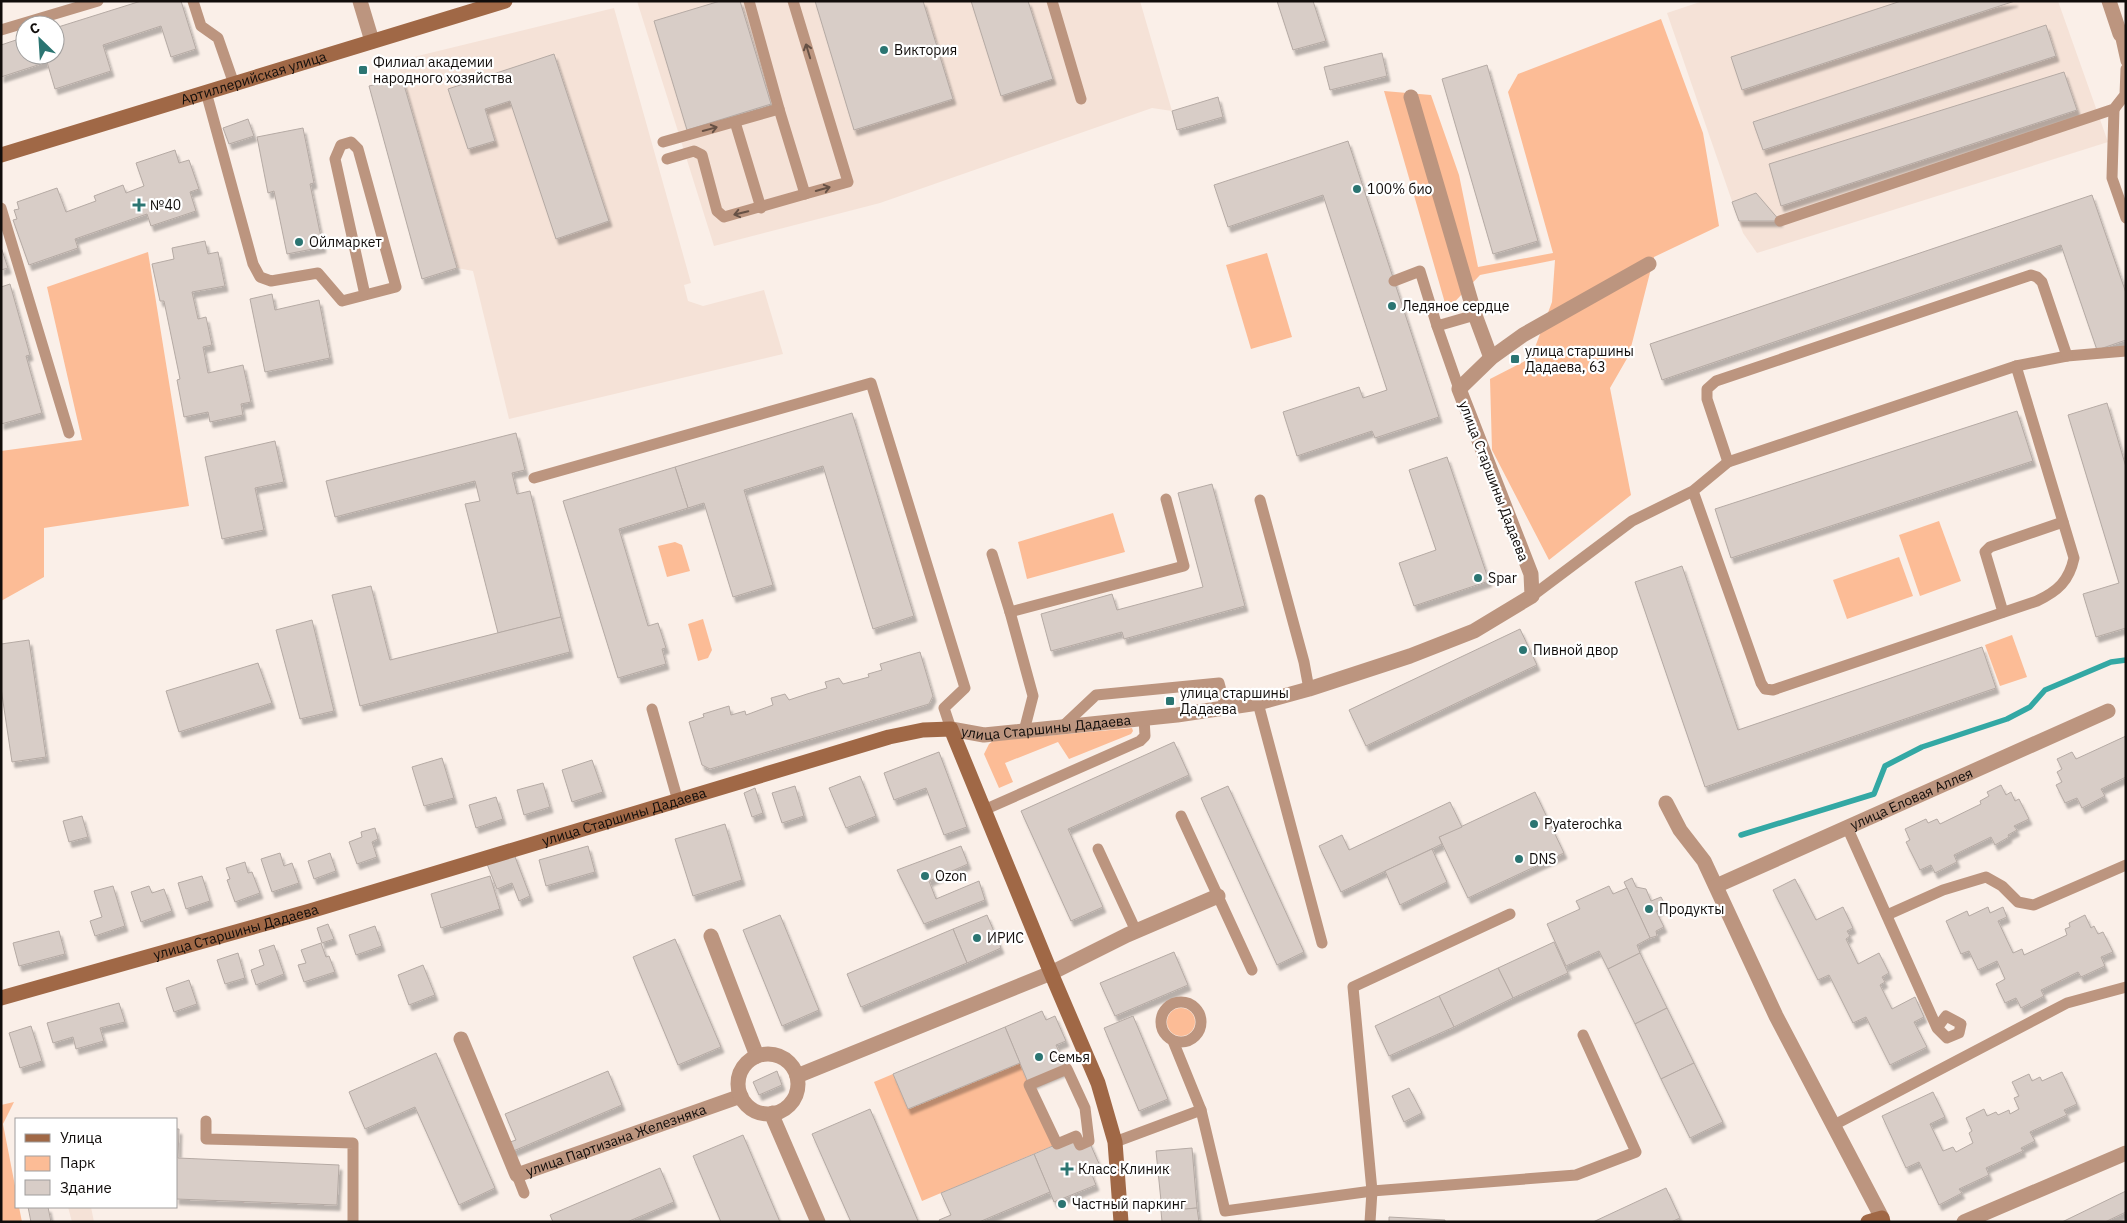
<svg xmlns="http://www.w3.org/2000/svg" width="2127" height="1223" viewBox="0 0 2127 1223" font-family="'IBM Plex Sans',sans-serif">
	<defs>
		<filter id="shadow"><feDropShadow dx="3" dy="5.5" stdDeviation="1" flood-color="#0004"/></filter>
	</defs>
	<rect width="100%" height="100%" fill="#faefe8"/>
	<g fill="#f5e2d7">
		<path d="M637,1H1140L1172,111L1152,108L880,203L714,246Z"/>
		<path d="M1703,1H2058L2108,142L1757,253L1743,233L1667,13Z"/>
		<path d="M614,8L691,283L684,285L688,301L703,306L764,290L783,354L509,419L473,271L457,268L397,61Z"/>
		<path d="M68,1207H91L94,1222H72Z"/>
	</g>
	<g fill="#fcbc96">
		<path d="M1661,19L1703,133L1719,226L1654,257L1629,355L1610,388L1631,495L1549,560L1492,450L1490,379L1531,358L1552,302L1555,260L1480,275L1447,310L1384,91L1431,95L1459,175L1478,267L1553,253L1508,92L1518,74Z"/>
		<path d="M148,252L189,506L44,528V577L1,601V451L82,440L47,287Z"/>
		<path d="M1267,253L1292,337L1251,349L1226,265Z"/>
		<path d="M1113,513L1125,552L1027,579L1018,542Z"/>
		<path d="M1939,521L1961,581L1920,596L1899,535Z"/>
		<path d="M675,542L682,545L690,571L667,577L658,546Z"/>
		<path d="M1899,557L1913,596L1847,619L1833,580Z"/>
		<path d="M703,619L712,650L708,658L698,661L688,624Z"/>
		<path d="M2012,635L2027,677L2000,686L1985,645Z"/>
		<path d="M1132,728L1133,731L1131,734L1069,759L1058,742L1005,763L1013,782L999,788L984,754L989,744L993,741Z"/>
		<circle cx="1181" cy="1022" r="14"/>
		<path d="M1020,1063L1057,1144L922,1201L874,1082L893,1074L909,1109Z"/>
		<path d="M14,1102L3,1124L16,1191V1207H19L22,1222H1V1105Z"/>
	</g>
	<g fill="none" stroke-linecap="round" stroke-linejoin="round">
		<path stroke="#33a8a4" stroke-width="5.5" d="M1741,835L1874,794L1885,766L1922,747L2007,719L2030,707L2045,690L2111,662L2126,660"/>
	</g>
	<g fill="#d8cdc7" stroke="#b5aaa4" filter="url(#shadow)">
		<path d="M141,1H181L196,49L171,57L161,26L103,45L111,71L55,89L47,62L1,77V45L25,37V55H55V28Z"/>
		<path d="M720,1H740L771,104L687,130L654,21Z"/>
		<path d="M815,1H923L953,99L854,130Z"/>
		<path d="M971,1H1028L1053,79L1001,96Z"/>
		<path d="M1277,1H1313L1326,41L1293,50Z"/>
		<path d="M1901,1H2015L1742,90L1731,57Z"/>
		<path d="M2046,25L2056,56L1763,150L1753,122Z"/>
		<path d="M1382,53L1387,76L1330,90L1324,67Z"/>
		<path d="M554,54L609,221L556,239L510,101L485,109L495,141L468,149L448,89Z"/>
		<path d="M1487,65L1538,241L1493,254L1442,79Z"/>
		<path d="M2064,72L2077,110L1781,206L1769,164Z"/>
		<path d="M402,78L457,268L422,279L369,86Z"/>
		<path d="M1218,97L1223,117L1177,130L1172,111Z"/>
		<path d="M248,119L254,136L229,144L223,128Z"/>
		<path d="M303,128L314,183L310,184L323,247L287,254L274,191L268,193L257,137Z"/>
		<path d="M1348,141L1439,417L1375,438L1372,431L1297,456L1283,412L1359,387L1363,398L1387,390L1323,195L1228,227L1214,185Z"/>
		<path d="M175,150L179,163L189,160L199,189L190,192L196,211L151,226L147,214L75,239L78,248L29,265L13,220L17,219L14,210L19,209L17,202L57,188L66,212L96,201L94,196L123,185L126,193L144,186L136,163Z"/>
		<path d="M1756,193L1780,221H1739L1732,202Z"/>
		<path d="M2092,195L2126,293V340L2097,350L2061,245L1662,380L1650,344Z"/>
		<path d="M205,241L208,254L218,252L225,286L192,292L198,319L206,317L212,345L203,347L208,373L243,365L251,402L241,404L243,415L210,422L208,412L184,417L177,380L180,379L164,301H160L152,264L174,259L172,248Z"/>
		<path d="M1,247L8,268L1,270Z"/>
		<path d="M10,284L30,355L26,356L42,413L1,424V287Z"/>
		<path d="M272,294L275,310L319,300L330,358L265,372L250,299Z"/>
		<path d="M2107,403L2126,467V628L2096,637L2083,594L2119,583L2068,415Z"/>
		<path d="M2017,411L2033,461L1731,558L1715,509Z"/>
		<path d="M852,413L914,616L873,629L823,466L744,490L773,585L733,597L704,503L688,508L675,467Z"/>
		<path d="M516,433L525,470L512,473L517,494L530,491L561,617L498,633L465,504L480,501L475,481L335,517L326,481Z"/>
		<path d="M275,441L284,482L255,488L264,530L222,539L205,457Z"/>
		<path d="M1447,457L1489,581L1414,606L1399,563L1436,550L1409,470Z"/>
		<path d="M675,467L688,508L619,529L648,626L658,623L666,648L662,649L666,664L618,678L563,501Z"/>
		<path d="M1212,484L1245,606L1124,639L1122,632L1051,651L1041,614L1112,594L1117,610L1203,587L1178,493Z"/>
		<path d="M1682,566L1738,730L1982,647L1996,688L1705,787L1635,582Z"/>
		<path d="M371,586L390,660L561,617L570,652L360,706L332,595Z"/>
		<path d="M312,620L334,711L300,719L276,630Z"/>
		<path d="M1520,629L1537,665L1366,746L1349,710Z"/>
		<path d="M29,640L46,757L12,762L1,688V644Z"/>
		<path d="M920,652L933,696L929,704L710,769L702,765L689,722L704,717L703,714L729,706L731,715L745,711L746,715L773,705L771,698L785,694L789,700L807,694L827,688L825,682L839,678L843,684L869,677L868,674L882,670L880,664Z"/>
		<path d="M258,663L272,703L179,732L166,691Z"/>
		<path d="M2126,736V777L2101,789L2105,796L2082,808L2077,798L2065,803L2056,785L2062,782L2057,772L2062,769L2057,759L2072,752L2076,759Z"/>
		<path d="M1174,742L1189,775L1068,829L1103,907L1071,921L1021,811Z"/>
		<path d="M939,752L967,827L944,835L926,788L894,800L884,773Z"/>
		<path d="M442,758L454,798L424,806L412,767Z"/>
		<path d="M592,760L603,792L572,802L562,770Z"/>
		<path d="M860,776L876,816L846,828L829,788Z"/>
		<path d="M543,783L550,807L524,815L517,790Z"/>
		<path d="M2001,785L2006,795L2011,792L2015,801L2019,799L2029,819L2014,826L2017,830L2008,835L2009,837L1995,845L1991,837L1954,855L1957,862L1935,873L1931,865L1920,870L1906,842L1910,840L1905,829L1926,819L1928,823L1937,819L1940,824L1981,804L1980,801L1989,796L1987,792Z"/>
		<path d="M795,786L804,816L782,823L772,793Z"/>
		<path d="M1228,786L1304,952L1277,965L1201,798Z"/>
		<path d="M755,788L763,813L752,817L744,793Z"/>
		<path d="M1535,792L1564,853L1468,898L1439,837Z"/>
		<path d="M496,797L503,819L476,828L469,805Z"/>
		<path d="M1450,802L1462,827L1439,837L1442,844L1341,892L1319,846L1342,835L1349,850Z"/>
		<path d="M82,816L88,837L69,842L63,821Z"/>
		<path d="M725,824L742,880L693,896L675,839Z"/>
		<path d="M375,828L378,839L372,842L377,857L357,864L349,842L362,837L361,832Z"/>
		<path d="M588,846L595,872L546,886L539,860Z"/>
		<path d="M961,846L968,864L929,881L936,899L979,881L985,900L924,924L897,870Z"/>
		<path d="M1432,849L1447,882L1400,905L1385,871Z"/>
		<path d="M280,853L284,866L292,863L299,883L272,892L261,859Z"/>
		<path d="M330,853L336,871L314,879L308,861Z"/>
		<path d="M514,854L530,896L519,901L512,883L497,889L487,864Z"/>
		<path d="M245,862L248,873L252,872L260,893L235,902L227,880L230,879L226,868Z"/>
		<path d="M202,876L210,901L186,909L178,883Z"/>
		<path d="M490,876L500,909L441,928L431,894Z"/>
		<path d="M1632,878L1636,887L1646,889L1651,901L1661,897L1666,906L1656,911L1664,927L1656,931L1657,936L1650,938L1624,882Z"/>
		<path d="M1795,879L1816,920L1843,907L1853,928L1847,931L1850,936L1846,939L1858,964L1879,953L1889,973L1882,977L1885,982L1880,985L1892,1009L1915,997L1924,1017L1914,1022L1927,1047L1890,1065L1866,1017L1853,1023L1829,975L1818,980L1773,890Z"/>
		<path d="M113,886L125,926L95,936L90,921L102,917L94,891Z"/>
		<path d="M149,886L152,893L164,889L172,911L141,922L131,892Z"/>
		<path d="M1609,886L1613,894L1627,888L1650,938L1637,945L1640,953L1608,969L1599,951L1566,966L1547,924L1580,909L1576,901Z"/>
		<path d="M1988,907L1990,913L2003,907L2007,917L1998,921L2013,953L2022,949L2024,955L2067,935L2065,929L2070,927L2069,923L2085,915L2091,928L2094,926L2098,934L2103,932L2113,952L2101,957L2105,966L2081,977L2078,972L2041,990L2044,996L2021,1008L2016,998L2005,1003L1996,984L2005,979L1997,961L1978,970L1969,951L1961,954L1946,921L1967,911L1969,916Z"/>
		<path d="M780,915L819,1010L782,1026L743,930Z"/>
		<path d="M987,915L1001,948L967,963L953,929Z"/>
		<path d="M328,924L334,939L322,943L317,928Z"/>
		<path d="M375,926L382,946L356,955L349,935Z"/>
		<path d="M953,929L967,963L861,1007L847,974Z"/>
		<path d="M59,931L65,954L19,966L13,943Z"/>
		<path d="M675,939L721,1047L678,1065L633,957Z"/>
		<path d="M1554,942L1568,973L1513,998L1498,968Z"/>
		<path d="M321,943L326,957L329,956L335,972L304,982L298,965L306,963L301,950Z"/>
		<path d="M274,945L284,974L256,985L251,970L264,965L259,950Z"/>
		<path d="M1174,952L1188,985L1115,1016L1100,983Z"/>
		<path d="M238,953L245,978L225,984L217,960Z"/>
		<path d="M1640,953L1667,1008L1635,1024L1608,969Z"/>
		<path d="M423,965L435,995L409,1005L398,975Z"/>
		<path d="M1498,968L1513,998L1454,1027L1439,996Z"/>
		<path d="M189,980L197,1004L174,1012L166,988Z"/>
		<path d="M1439,996L1454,1027L1389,1056L1375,1026Z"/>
		<path d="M119,1003L125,1022L100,1028L104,1041L76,1049L73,1037L53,1043L47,1023Z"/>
		<path d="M1667,1008L1694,1063L1661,1079L1635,1024Z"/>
		<path d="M1042,1011L1046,1020L1055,1016L1066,1041L1056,1045L1067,1069L1029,1085L1005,1027Z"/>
		<path d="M1133,1016L1168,1099L1139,1111L1104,1028Z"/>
		<path d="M31,1026L42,1061L20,1068L9,1033Z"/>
		<path d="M1005,1027L1020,1063L908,1109L893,1074Z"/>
		<path d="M436,1053L495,1188L459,1205L415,1107L365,1129L349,1092Z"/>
		<path d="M1694,1063L1723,1122L1690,1138L1661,1079Z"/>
		<path d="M608,1071L622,1105L511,1152L507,1143L516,1140L505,1114Z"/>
		<path d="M777,1071L782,1085L759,1095L753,1082Z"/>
		<path d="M2062,1072L2077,1104L2064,1110L2067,1115L2030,1132L2035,1141L2021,1148L2023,1151L1986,1168L1989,1175L1959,1189L1962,1193L1939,1205L1919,1162L1906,1168L1882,1116L1933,1092L1945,1117L1930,1124L1943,1151L1953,1147L1956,1152L1973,1143L1969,1133L1972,1131L1966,1118L1984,1109L1987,1116L1996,1112L1998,1115L2009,1110L2010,1114L2019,1109L2014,1098L2019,1096L2012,1082L2029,1074L2032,1081L2040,1077L2042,1081Z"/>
		<path d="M1409,1088L1422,1113L1404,1122L1392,1096Z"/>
		<path d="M870,1109L918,1221L915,1222H851L812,1134Z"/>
		<path d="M176,1129H179L178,1158L339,1165L337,1205L176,1199Z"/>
		<path d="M743,1135L780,1222H721L693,1156Z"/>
		<path d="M1076,1136L1089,1141L1100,1166L1090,1170L1096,1185L1054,1202L1034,1154Z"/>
		<path d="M1192,1148L1197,1208L1162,1211L1156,1151Z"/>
		<path d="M1034,1154L1050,1192L979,1222H940L939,1220L951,1215L941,1193Z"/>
		<path d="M660,1168L674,1202L627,1222H553L550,1215Z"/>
		<path d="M1666,1188L1680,1218L1671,1222H1593Z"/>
		<path d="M2126,1191V1212L2105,1222H2062Z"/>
		<path d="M28,1207H48L51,1222H31Z"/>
		<path d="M1197,1208L1199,1222H1162L1161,1211Z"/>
		<path d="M1389,1217L1445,1220V1222H1389Z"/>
	</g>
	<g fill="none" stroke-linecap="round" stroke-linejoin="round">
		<g stroke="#bc957f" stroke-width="11">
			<path d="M193,1L201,26L218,38L234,84"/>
			<path d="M749,1L779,109"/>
			<path d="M1052,1L1081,99"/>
			<path d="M1,30L98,1"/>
			<path d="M2120,34L2126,61"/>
			<path d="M206,92L253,264L260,277L271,281L318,273L342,301L396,287L358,149L351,142L341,145L335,159L365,295"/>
			<path d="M2114,109L2112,178L2126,218"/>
			<path d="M735,122L761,208"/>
			<path d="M663,142L779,109L805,194L848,182L793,1"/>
			<path d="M667,159L694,151L702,155L717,211L724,217L805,194"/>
			<path d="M1,208L69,433"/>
			<path d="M1780,221L2114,109L2125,95L2126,69"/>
			<path d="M1394,281L1420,271L1437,326L1475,315"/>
			<path d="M1437,326L1459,389"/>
			<path d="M2016,366L2067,356L2126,351"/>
			<path d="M1728,462L1707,399V389L1716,381L2031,275L2037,277L2042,282L2067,356"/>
			<path d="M534,478L871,383L965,688L944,708L951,729"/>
			<path d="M1260,500L1304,662L1309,689"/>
			<path d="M992,554L1010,612L1033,696L1024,731"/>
			<path d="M1532,596L1632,521L1693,491L1728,462L2016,366L2074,558C2069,581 2058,591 2037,601L1773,690L1765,689L1761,683L1693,491"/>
			<path d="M1010,612L1184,566L1166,499"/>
			<path d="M2003,612L1985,552L1990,547L2063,522"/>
			<path d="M1258,703L1322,943"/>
			<path d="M652,709L678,801"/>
			<path d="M1062,727L1096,695L1219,683L1226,709"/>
			<path d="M984,810L1140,741L1145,736L1144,718"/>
			<path d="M1181,816L1252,970"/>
			<path d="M1847,827L1937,1028L1947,1038L1959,1033L1961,1024L1946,1016L1937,1028"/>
			<path d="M1098,849L1136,931"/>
			<path d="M1887,915L1943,890L1986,877L2002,886L2018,902L2034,905L2126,865"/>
			<circle cx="1181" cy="1022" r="20"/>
			<path d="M1173,1041L1201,1110"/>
			<path d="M1067,1069L1085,1108L1089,1141L1080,1145L1076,1136L1057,1144L1029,1085Z"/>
			<path d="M206,1121V1139L353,1143V1222"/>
			<path d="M1834,1125L2067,1003L2126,987"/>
			<path d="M1115,1142L1201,1110L1225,1211L1372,1191L1576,1175L1636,1152L1583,1035"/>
			<path d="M517,1175L524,1193"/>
			<path d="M1370,1222L1372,1191L1353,987L1510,914"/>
		</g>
		<g stroke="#bc957f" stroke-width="15">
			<path d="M360,1L372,41"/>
			<path d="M2109,1L2120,34L2126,33"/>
			<path d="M1411,97L1475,315L1491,358"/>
			<path id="s1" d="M951,729L984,735L1177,715L1258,703L1309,689L1410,656L1474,631L1532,596L1531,574L1459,389L1491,358L1523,335L1649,264"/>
			<path d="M1666,803L1680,830L1704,861L1776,1016L1882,1218"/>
			<path id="s2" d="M1716,886L2108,711"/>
			<path d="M711,936L757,1056"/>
			<path id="s3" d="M461,1039L517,1175L741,1096"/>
			<circle cx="768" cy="1084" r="30"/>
			<path d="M797,1076L1051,973L1127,935L1218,896"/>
			<path d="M773,1113L774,1120L818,1222"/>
			<path d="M1964,1222L2126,1153"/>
		</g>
		<g stroke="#a06846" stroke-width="15">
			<path id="s4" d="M1,155L505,1"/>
			<path id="s5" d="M1,998L310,911L889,737L923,730L951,729L1051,973L1098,1083L1115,1142L1121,1222"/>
			<path d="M1868,1222L1882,1218L1883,1222"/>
		</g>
	</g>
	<defs><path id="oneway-shaft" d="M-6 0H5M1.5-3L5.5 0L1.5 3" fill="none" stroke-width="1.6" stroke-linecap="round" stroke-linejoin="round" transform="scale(1.25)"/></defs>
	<g stroke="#665145">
		<use href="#oneway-shaft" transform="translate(808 51) rotate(-107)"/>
		<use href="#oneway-shaft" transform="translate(710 129) rotate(-15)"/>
		<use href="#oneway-shaft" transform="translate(823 189) rotate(-16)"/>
		<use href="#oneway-shaft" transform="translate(741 213) rotate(166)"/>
	</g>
	<g fill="#2b7572" stroke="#fff" stroke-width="2">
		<circle cx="884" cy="50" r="5"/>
		<rect x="358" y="65" width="10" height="10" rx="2.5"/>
		<circle cx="1357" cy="189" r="5"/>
		<path d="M136.5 197.5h5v5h5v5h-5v5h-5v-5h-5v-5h5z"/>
		<circle cx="299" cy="242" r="5"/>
		<circle cx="1392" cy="306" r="5"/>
		<rect x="1510" y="354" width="10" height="10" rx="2.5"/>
		<circle cx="1478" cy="578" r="5"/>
		<circle cx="1523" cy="650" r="5"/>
		<rect x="1165" y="696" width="10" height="10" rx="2.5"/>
		<circle cx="1534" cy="824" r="5"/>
		<circle cx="1519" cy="859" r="5"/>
		<circle cx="925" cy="876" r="5"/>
		<circle cx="1649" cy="909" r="5"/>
		<circle cx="977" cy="938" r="5"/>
		<circle cx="1039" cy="1057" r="5"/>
		<path d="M1064.5 1161.5h5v5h5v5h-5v5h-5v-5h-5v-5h5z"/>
		<circle cx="1062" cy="1204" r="5"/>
	</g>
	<g text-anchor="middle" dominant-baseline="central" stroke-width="4.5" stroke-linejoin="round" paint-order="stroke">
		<g font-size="14" fill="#110d0b" stroke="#fff" text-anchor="start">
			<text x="894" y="50">Виктория</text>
			<text x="373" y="62">Филиал академии<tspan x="373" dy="16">народного хозяйства</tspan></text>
			<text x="1367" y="189">100% био</text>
			<text x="150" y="205">№40</text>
			<text x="309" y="242">Ойлмаркет</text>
			<text x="1402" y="306">Ледяное сердце</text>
			<text x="1525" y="351">улица старшины<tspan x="1525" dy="16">Дадаева, 63</tspan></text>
			<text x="1488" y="578">Spar</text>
			<text x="1533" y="650">Пивной двор</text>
			<text x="1180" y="693">улица старшины<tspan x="1180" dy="16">Дадаева</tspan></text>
			<text x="1544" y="824">Pyaterochka</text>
			<text x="1529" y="859">DNS</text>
			<text x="935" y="876">Ozon</text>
			<text x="1659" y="909">Продукты</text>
			<text x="987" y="938">ИРИС</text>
			<text x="1049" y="1057">Семья</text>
			<text x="1078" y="1169">Класс Клиник</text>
			<text x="1072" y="1204">Частный паркинг</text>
		</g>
		<g font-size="14" fill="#110d0b" stroke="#fff">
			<text stroke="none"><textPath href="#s4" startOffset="264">Артиллерийская улица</textPath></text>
			<text transform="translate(1494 481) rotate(69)">улица Старшины Дадаева</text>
			<text stroke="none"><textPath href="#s1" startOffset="96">улица Старшины Дадаева</textPath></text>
			<text stroke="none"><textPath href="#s2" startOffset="214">улица Еловая Аллея</textPath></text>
			<text stroke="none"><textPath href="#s5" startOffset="649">улица Старшины Дадаева</textPath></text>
			<text stroke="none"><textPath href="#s5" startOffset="244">улица Старшины Дадаева</textPath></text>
			<text stroke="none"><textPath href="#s3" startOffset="252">улица Партизана Железняка</textPath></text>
		</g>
	</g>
	<rect width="2127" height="1223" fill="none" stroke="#110d0b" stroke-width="5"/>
	<rect x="15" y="1118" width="162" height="90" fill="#ffffff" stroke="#a09e9d"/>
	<rect x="25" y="1134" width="25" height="8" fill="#a06846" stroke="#a09e9d"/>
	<text x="60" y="1143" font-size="15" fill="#110d0b">Улица</text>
	<rect x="25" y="1156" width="25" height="15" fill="#fcbc96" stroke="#a09e9d"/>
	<text x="60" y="1168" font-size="15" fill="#110d0b">Парк</text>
	<rect x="25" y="1180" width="25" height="15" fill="#d8cdc7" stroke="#a09e9d"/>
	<text x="60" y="1193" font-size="15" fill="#110d0b">Здание</text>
	<g transform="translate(40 40) rotate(335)"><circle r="24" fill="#ffffff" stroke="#a09e9d"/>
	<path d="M0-4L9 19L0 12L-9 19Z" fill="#2b7572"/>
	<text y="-8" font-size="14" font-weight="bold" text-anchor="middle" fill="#110d0b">С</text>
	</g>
</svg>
